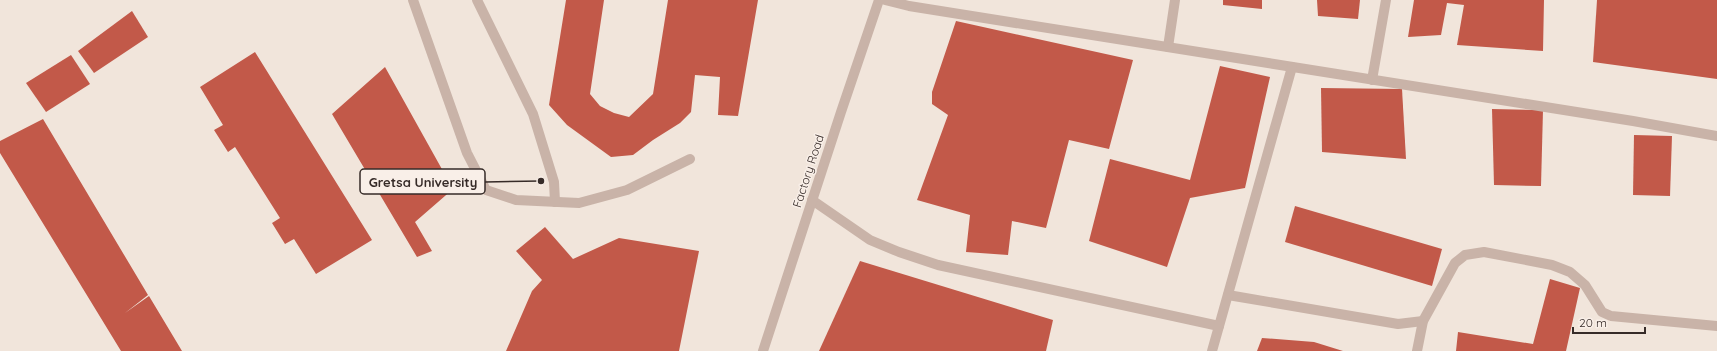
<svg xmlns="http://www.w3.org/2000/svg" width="1717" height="351" viewBox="0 0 1717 351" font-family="Quicksand,sans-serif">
	<rect width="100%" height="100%" fill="#f1e5db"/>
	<g fill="#c25949">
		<path d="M566,0H604L590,94L600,106L614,113L629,117L653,94L668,0H758L738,116L718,115L720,77L695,75L691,112L680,123L653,140L633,155L611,157L567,125L549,105Z"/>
		<path d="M1223,0H1262V9L1223,5Z"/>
		<path d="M1317,0H1360L1358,19L1318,16Z"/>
		<path d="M1414,0H1544L1543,51L1457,45L1464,5L1447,3L1441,35L1408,37Z"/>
		<path d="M1597,0H1717V79L1593,62Z"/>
		<path d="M132,11L148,37L94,73L78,51Z"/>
		<path d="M956,21L1133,60L1109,149L1069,140L1046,228L1012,221L1008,255L966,252L970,215L917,200L948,115L932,104V92Z"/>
		<path d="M255,52L372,240L316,274L294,239L285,244L272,223L280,218L235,147L228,152L214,130L223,125L200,87Z"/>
		<path d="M71,55L90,84L46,112L26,83Z"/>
		<path d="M1220,66L1270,77L1245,188L1190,198L1167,267L1089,241L1110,159L1190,180Z"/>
		<path d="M385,67L453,189L415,222L432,251L417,257L332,114Z"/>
		<path d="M1321,88L1402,89L1406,159L1322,152Z"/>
		<path d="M1492,109L1543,110L1541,186L1494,185Z"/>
		<path d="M43,119L148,295L125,313L149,296L182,351H121L0,153V141Z"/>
		<path d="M1634,135L1672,136L1670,196L1633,195Z"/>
		<path d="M1295,206L1442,249L1432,286L1285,242Z"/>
		<path d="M545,227L573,259L619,238L699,251L679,351H506L532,291L542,280L516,251Z"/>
		<path d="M860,261L1053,320L1046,351H819Z"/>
		<path d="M1550,279L1580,288L1566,351H1456L1458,332L1533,344Z"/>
		<path d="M1262,338L1314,342L1343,351H1257Z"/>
	</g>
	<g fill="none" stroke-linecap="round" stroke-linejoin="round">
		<g stroke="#c9b3a8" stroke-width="10">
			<path d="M413,0L467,153L486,190L516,200L579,203L627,190L690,159"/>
			<path d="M477,0L533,114L554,182L555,202"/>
		</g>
		<g stroke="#c9b3a8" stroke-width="10">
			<path d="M885,0L909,6L1633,121L1717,136"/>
			<path d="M1168,47L1175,0"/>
			<path d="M1372,80L1386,0"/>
			<path d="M812,200L870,240L899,252L938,265L1219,326"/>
			<path d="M1228,295L1398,324L1423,321"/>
			<path d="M763,351L841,112L879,0"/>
			<path d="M1212,351L1292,67"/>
			<path d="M1417,351L1423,321L1455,263L1465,255L1484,252L1552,265L1570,272L1585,285L1602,312L1611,316L1717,326"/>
		</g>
	</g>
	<g text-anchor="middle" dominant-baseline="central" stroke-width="3" stroke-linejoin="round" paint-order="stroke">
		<g font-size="12" fill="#362b28" stroke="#f9efe8">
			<text transform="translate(808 171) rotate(-72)">Factory Road</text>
		</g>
	</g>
	<path fill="none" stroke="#362b28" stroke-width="1.5" d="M541 181L485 182"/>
	<circle fill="#362b28" stroke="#f9efe8" stroke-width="1.5" cx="541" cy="181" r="4"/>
	<rect fill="#f9efe8" stroke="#362b28" stroke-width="1.5" x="360" y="169" width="125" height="25" rx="4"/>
	<g font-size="13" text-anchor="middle" font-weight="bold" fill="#362b28">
		<text x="423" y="187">Gretsa University</text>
	</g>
	<path d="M1573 327v6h72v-6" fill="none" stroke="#362b28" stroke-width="2"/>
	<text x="1579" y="327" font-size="12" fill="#362b28" stroke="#f9efe8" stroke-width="3" paint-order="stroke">20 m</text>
</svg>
